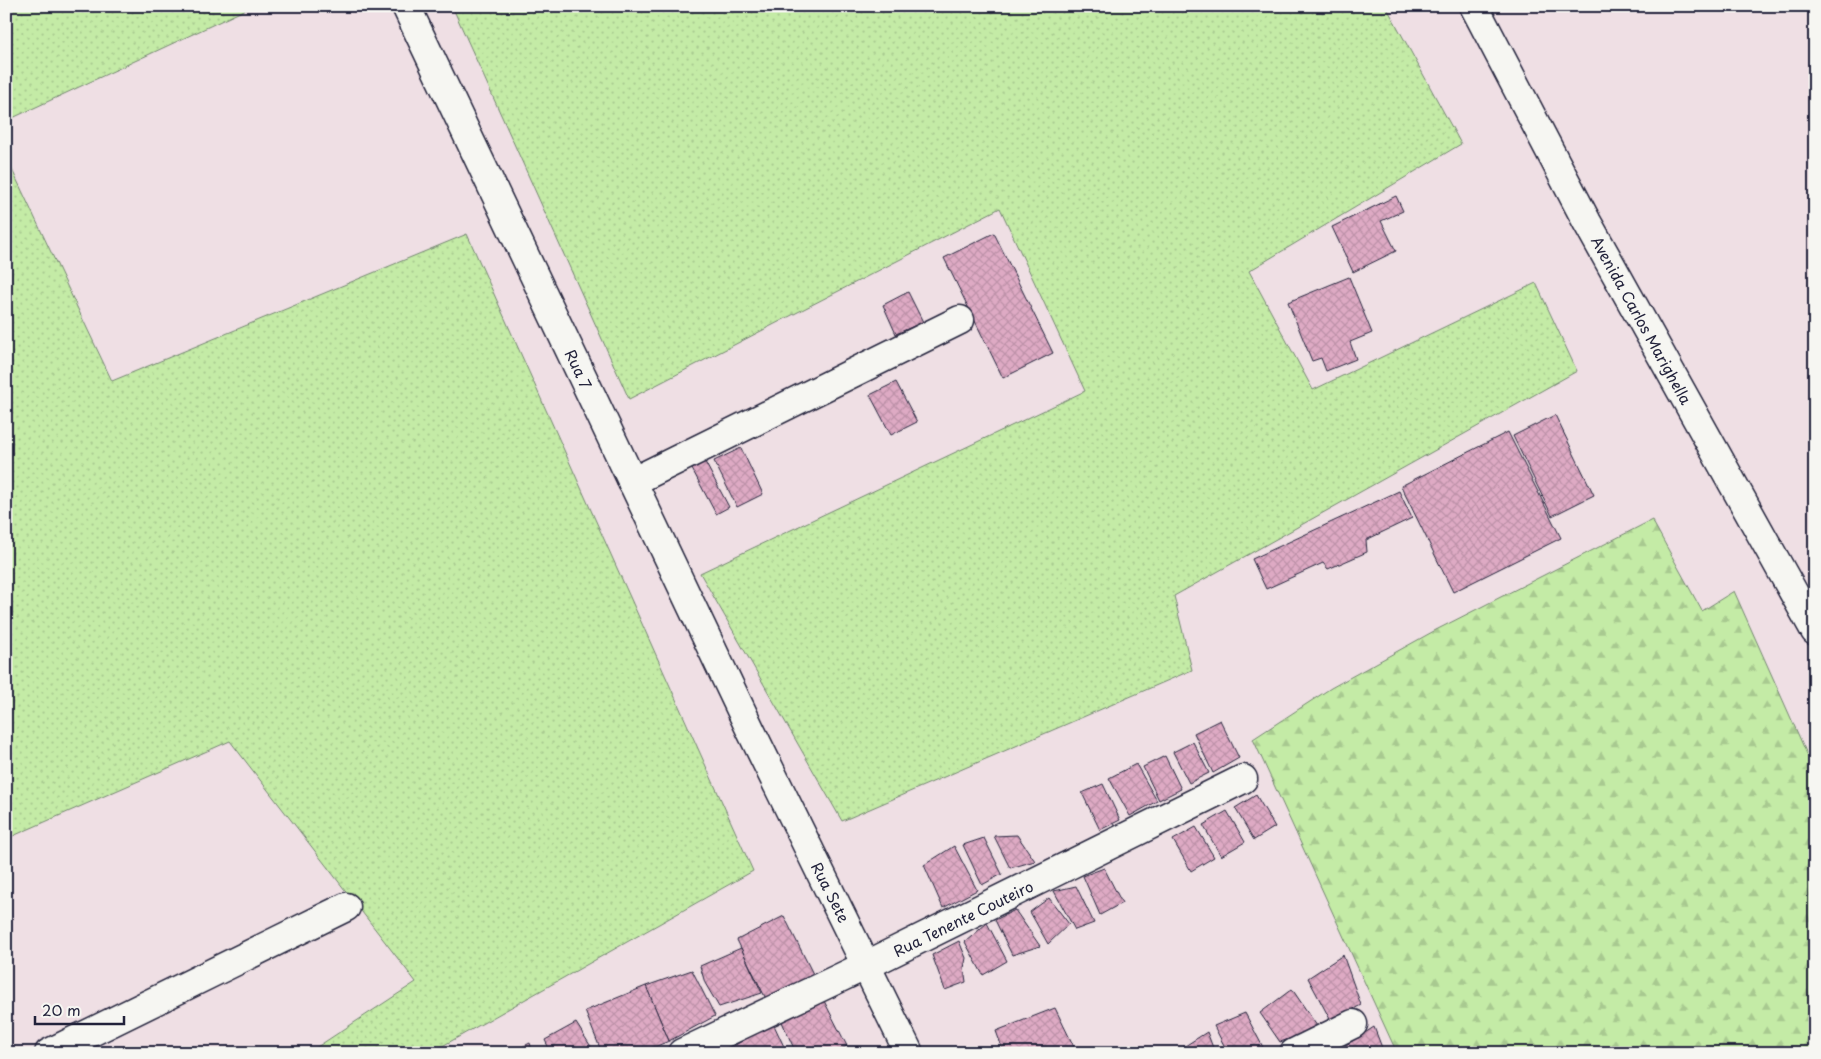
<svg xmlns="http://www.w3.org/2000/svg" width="1821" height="1059" viewBox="0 0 1821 1059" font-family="'Playpen Sans',sans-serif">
	<defs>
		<pattern id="grass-dots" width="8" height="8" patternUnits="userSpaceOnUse" patternTransform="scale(1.25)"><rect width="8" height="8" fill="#c4eba6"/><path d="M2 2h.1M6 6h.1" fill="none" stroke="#a8c990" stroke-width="1.8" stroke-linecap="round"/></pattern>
		<pattern id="forest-firs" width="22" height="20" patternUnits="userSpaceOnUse" patternTransform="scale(1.25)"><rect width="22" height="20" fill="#c4eba6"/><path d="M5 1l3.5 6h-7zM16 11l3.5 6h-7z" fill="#a8c990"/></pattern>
		<pattern id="building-cross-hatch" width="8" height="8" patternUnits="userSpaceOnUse" patternTransform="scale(1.25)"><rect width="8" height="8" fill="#deaac4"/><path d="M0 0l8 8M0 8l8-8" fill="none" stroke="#be92a9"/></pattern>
	</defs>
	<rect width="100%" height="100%" fill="#efdfe4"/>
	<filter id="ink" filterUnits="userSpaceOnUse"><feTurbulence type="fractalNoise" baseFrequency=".02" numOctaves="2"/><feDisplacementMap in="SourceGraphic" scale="10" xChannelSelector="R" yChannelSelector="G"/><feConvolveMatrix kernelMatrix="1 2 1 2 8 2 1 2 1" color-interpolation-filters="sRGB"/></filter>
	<g filter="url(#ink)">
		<g fill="url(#grass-dots)" stroke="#738670">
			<path d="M6,6H253L6,121Z"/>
			<path d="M452,6H1386L1461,144L1249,271L1313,390L1536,283L1577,371L1174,596L1192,670L842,821L700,573L1085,391L1000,208L629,399Z"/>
			<path d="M6,157L112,381L467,234L753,871L430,1053H315L314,1049L416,982L230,741L6,839Z"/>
		</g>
		<path fill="url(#forest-firs)" stroke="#738670" d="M1652,520L1702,611L1734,591L1815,772V1053H1397L1253,739L1331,688L1434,631Z"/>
		<g fill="url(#building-cross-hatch)" stroke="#22223b">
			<path d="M1396,196L1403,211L1381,221L1396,251L1353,272L1332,227Z"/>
			<path d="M994,233L1053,353L1003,378L944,258Z"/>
			<path d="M1349,277L1372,333L1350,342L1356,359L1326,371L1321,358L1312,361L1288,302Z"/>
			<path d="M908,292L923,322L896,334L883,305Z"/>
			<path d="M896,382L917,422L891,435L870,395Z"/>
			<path d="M1555,415L1594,495L1552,516L1513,436Z"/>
			<path d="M1508,432L1561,538L1453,592L1401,486Z"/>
			<path d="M741,448L763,494L737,507L714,461Z"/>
			<path d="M705,462L729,507L716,514L692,469Z"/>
			<path d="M1399,491L1412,518L1366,540L1367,552L1328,569L1323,563L1266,589L1252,559Z"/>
			<path d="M1220,720L1239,758L1213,773L1194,733Z"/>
			<path d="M1193,742L1209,773L1189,783L1173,752Z"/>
			<path d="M1165,756L1181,789L1159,800L1143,767Z"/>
			<path d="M1136,764L1157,801L1130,816L1109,778Z"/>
			<path d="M1103,784L1120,820L1100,830L1082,793Z"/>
			<path d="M1256,795L1275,827L1254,840L1235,808Z"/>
			<path d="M1227,811L1245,842L1221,856L1203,825Z"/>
			<path d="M1196,827L1214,857L1191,871L1173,840Z"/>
			<path d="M1017,835L1035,861L1010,868L994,836Z"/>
			<path d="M984,838L1002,874L982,885L963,845Z"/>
			<path d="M954,846L977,890L943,908L924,865Z"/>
			<path d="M1104,868L1122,903L1100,915L1083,876Z"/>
			<path d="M1076,886L1094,923L1075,930L1054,891Z"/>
			<path d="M1049,898L1069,924L1048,944L1030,912Z"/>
			<path d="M1015,910L1040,946L1012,955L995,920Z"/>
			<path d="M784,916L815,978L767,1001L737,940Z"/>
			<path d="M987,923L1007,961L983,975L965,942Z"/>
			<path d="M959,941L966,958L964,968L966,982L945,990L932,955Z"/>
			<path d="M741,948L762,993L719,1007L705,983L700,966Z"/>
			<path d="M1343,955L1361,1005L1331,1021L1308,978Z"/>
			<path d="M692,970L715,1016L669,1041L646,986Z"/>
			<path d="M646,986L669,1041L640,1053H602L585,1011Z"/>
			<path d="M1292,989L1319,1029L1280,1042L1260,1013Z"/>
			<path d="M821,995L847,1046L834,1053H796L778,1013Z"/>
			<path d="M1055,1008L1077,1053H1004L996,1031Z"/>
			<path d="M1245,1013L1266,1053H1228L1214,1026Z"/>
			<path d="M576,1023L595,1053H551L545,1040Z"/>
			<path d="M773,1023L787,1053H735L732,1047Z"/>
			<path d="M1374,1027L1384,1053H1341L1340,1049Z"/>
			<path d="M1207,1032L1215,1053H1174Z"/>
			<path d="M530,1043L533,1053H510Z"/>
		</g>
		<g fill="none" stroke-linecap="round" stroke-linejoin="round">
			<g stroke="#22223b" stroke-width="31">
				<g id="minor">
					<path d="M406,6L751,731L909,1053"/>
					<path d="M632,482L960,320"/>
					<path d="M49,1053L346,907"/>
					<path d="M682,1053L867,965L1243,779"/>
					<path d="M1294,1053L1353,1024"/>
				</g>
			</g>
			<g stroke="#22223b" stroke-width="31">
				<path id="major" d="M1474,6L1587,222L1815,631"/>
			</g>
			<path stroke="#22223b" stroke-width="3" stroke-dasharray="5 4" stroke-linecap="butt" d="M1815,58C1809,76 1810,97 1815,115"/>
			<use href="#minor" stroke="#f6f6f2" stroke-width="28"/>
			<use href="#major" stroke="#f6f6f2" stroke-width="28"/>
		</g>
	</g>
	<g text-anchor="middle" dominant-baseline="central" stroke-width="4" stroke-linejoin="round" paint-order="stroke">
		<g font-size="15" fill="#22223b" stroke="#f6f6f2">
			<text transform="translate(1642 320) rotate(61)">Avenida Carlos Marighella</text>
			<text transform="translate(579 369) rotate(65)">Rua 7</text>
			<text transform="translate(831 892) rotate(63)">Rua Sete</text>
			<text transform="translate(963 918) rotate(-26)">Rua Tenente Couteiro</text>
		</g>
	</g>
	<rect width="1821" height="1059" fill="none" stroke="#f6f6f2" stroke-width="25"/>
	<rect x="12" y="12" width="1796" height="1034" fill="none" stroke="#22223b" stroke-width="2" filter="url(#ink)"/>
	<path d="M35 1016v8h89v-8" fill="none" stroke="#22223b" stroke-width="2.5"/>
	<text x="42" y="1016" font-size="15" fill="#22223b" stroke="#f6f6f2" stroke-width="4" paint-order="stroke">20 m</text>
</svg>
